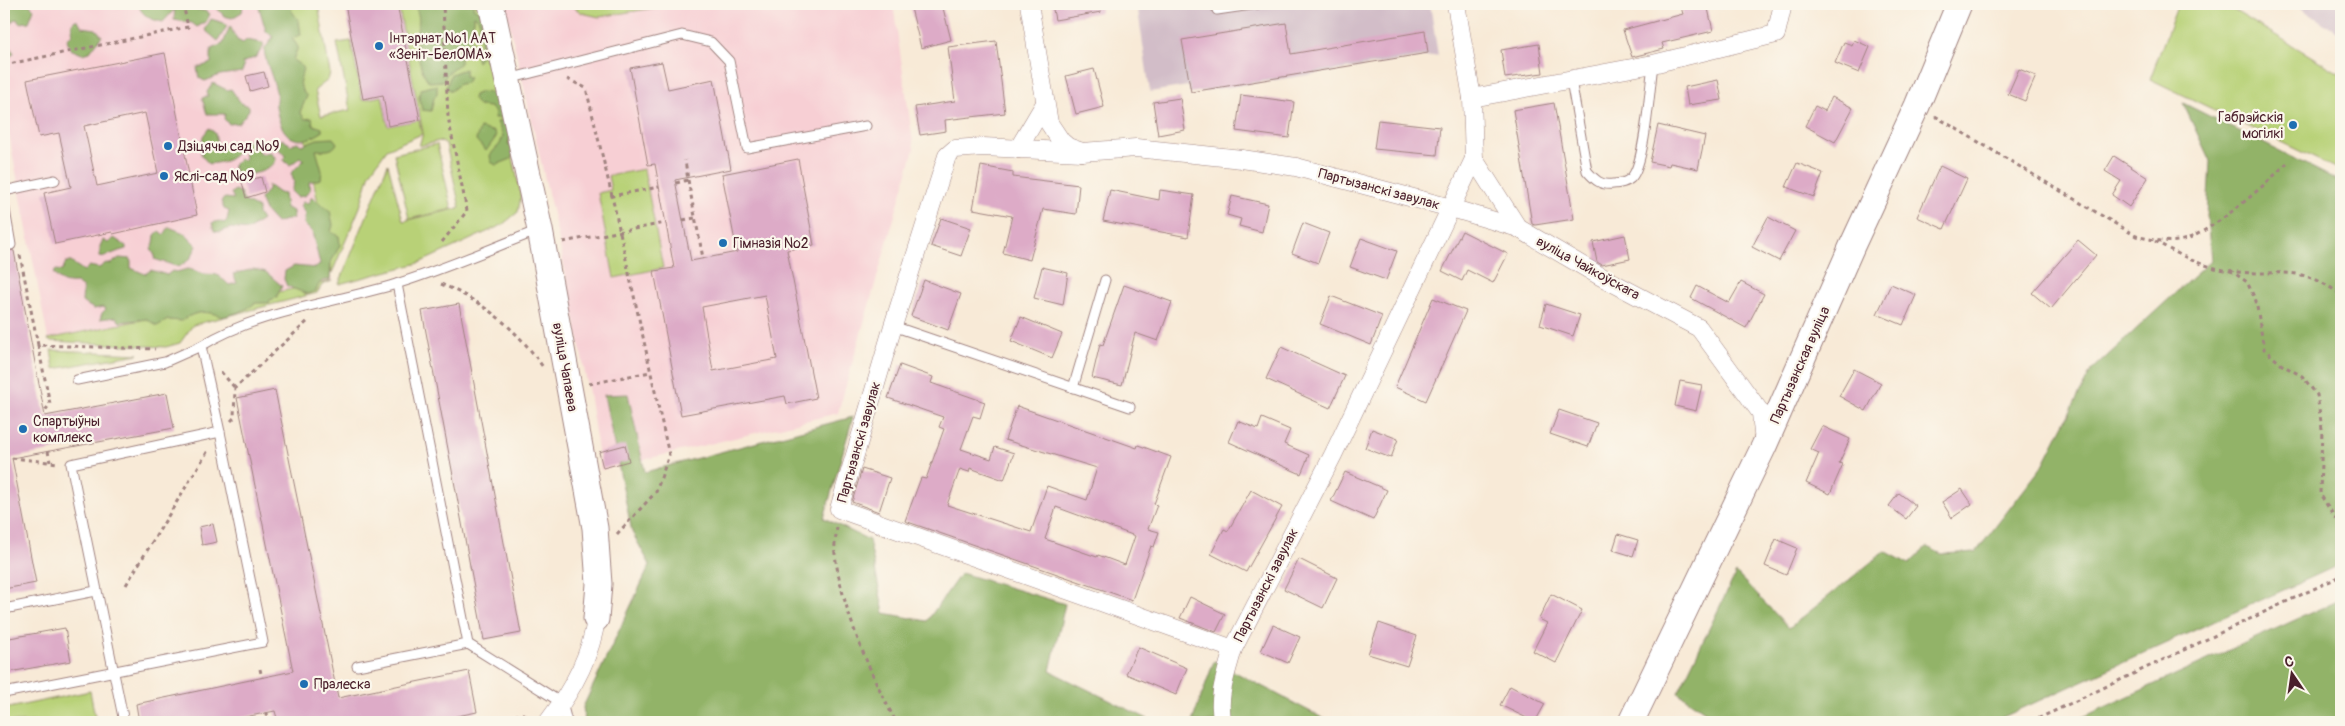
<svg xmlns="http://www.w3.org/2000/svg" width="2345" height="726" viewBox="0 0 2345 726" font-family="Pangolin,sans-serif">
	<rect width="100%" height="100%" fill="#fbf7ec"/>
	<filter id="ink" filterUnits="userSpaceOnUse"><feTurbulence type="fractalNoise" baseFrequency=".02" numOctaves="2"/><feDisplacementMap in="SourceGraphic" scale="10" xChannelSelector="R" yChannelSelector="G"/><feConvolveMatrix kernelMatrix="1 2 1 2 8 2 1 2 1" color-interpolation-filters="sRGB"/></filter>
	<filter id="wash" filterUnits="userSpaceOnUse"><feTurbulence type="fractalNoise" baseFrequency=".0096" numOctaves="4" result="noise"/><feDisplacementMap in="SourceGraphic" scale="20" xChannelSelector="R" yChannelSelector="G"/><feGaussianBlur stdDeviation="1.12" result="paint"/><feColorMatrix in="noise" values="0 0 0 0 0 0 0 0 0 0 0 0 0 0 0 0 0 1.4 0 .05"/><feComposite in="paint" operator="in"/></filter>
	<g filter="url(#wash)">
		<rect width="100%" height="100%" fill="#f8ead7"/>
		<g fill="#f7cfd4">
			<path d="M4,4H277L332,280L48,339L4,109Z"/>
			<path d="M505,4H893L914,149L838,413L601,470L589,393L558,236Z"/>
		</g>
		<g fill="#d2bdc8">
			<path d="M1137,4H1430L1438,55L1190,93L1188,86L1150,92Z"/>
			<path d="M2295,4H2341V35Z"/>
		</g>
		<g fill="#b8d177" stroke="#817851">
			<path d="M278,4H318L330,73L328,80L315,90L321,116L350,110L337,43L351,41L362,100L382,96L388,126L419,120L422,134L387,149L370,173L360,207L332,273Z"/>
			<path d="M398,4H481L521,196L518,212L502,225L419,263L339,284L388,164L403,221L460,208L446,144L439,141L419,146L423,133Z"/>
			<path d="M569,4H678L599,17L582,13Z"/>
			<path d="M2178,4H2223L2341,74V171L2150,79Z"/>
			<path d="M437,144L452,209L409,219L394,154Z"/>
			<path d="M644,169L663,268L614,278L598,193L611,190L608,176Z"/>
			<path d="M332,281L322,285L317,293L193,325L180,343L166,347L49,341L48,339Z"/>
			<path d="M51,350L138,354L54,369Z"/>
			<path d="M90,691L96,722H4V709Z"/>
		</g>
		<g fill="#92b368" stroke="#6e694a">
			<path d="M29,4L34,9L29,22L19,23L17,19L13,20L4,38L14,53L9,58H4V5Z"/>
			<path d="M138,4H171L174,10L163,22C151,20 142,16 138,4Z"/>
			<path d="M175,4H186L188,8L205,11L210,14L206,22L197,27L192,23L174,20Z"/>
			<path d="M217,4H248L243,5L242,12L232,18L224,16L216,7Z"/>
			<path d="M258,4L294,5L291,10L299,21L301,35L292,38L298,47L293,60L303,67C301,79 297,87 307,96L300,112L305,119L312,118L313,125L322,128V132C294,150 280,135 276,106C275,101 278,95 276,91C273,77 266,64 264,50L273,37L266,31Z"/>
			<path d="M414,4H474L473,8L486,15L496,65L485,60L486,56L482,55L477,62L474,51L480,45V36L476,35L475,30L480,24L478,18L474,15V21L468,34L473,42L468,47V53L460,58V63L447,74L443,81L429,82C420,70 418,57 417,42C415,23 424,24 414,4Z"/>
			<path d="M211,19L224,23L227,26L218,41L205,30Z"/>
			<path d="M75,20H78L82,27L96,29L102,36L90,52L82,54L70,49L67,39L72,35V23Z"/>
			<path d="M230,26L237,40L243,43L246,40L263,43L264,46L256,57L242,63L244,66L242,72L220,75L205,81L199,78L197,68L211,63V49L223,44Z"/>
			<path d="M465,69V76L469,77L466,83L459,84L451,91L446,88L451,74Z"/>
			<path d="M213,83L227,90L231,89L241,103L249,106V110L239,123L229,124L224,119L225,114H207L202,98L208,96L207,92Z"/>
			<path d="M437,85V93L434,98L431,111L422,110L419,97L421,89Z"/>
			<path d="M494,89L500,90L504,118H494L495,112L490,107L478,106L473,99L474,95L481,92L492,93Z"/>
			<path d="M2183,103L2341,182V564L1992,722H1721L1678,693L1736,573L1789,628L1885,551L1909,564L1927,547L1942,554L1976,552L2043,465L2091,371L2211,260L2207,216L2210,161Z"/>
			<path d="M505,120L510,136L508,145L516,149L511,159L496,165L491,162L490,155L500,144L503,136L497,122Z"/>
			<path d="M209,128L215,133L217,144L238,147C234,162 222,162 209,164L201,155L203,136Z"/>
			<path d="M480,128L495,132L496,137L486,151L476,140Z"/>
			<path d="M333,138L337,143C333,152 325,150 316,150L322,171L321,179L309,182L310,190L305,196L297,197L291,191L294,182L291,173L304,160L301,157L290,165L284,161L285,154L278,149L279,143L282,139L291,145L297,142L302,145L317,139Z"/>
			<path d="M251,140L257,143L260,154L271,152L276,160C270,173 249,175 236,175L233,165L239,159L245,160L244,150L246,141Z"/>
			<path d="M268,185L279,193L284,194L286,208L293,211V218L276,223L265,211L260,199L268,190Z"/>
			<path d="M235,190L241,193L243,200L258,208V214L262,220L248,230L231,228L220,232L214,231L212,223L219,221L224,223L227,220L229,211L224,209L221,201L225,198L234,199L231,193Z"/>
			<path d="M312,197L330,211L333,225L331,232L339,236L340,245L331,262L330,280C321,280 319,282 316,291L307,294L287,286L284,279L285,271L294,266L316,268L320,264L312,232L304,224L305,213L300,206L303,202L308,203Z"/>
			<path d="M169,227L184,233L197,246L190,259L179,267L154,259L155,256L151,249L154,243L155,235L159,231L164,235Z"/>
			<path d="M114,238L126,246V249C116,251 110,256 100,257V246L103,240L108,243Z"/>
			<path d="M119,258L131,259V268L145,274L151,270L167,275L172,271C179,273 181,270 188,269C191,269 197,272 200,273C217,277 213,269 229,285L237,283L233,274L254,269L266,272L282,286L276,298L270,300L269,303H255C246,311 234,314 222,317C208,310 194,311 182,321L168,320L157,326L147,319L120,322L116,317L100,319L102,313L106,309L103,307L94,309L82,302L83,288L76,283C66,284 60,282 53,273L56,270L62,271L66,262H71L84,271L89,266L99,268L106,263L111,264Z"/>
			<path d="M628,394L645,472L853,417L824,518L869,540L884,613L927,621L961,573L1065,604L1050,671L1154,722H585L583,707L650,565L632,532L604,395Z"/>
			<path d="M2341,599V722H2072Z"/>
			<path d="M1214,661L1330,722H1192Z"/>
		</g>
		<g id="blocks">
			<g fill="#ddabc7" fill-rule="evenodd">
				<path d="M345,4H397L420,120L388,126L383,95L363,99Z"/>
				<path d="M910,4H942L951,40L921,48Z"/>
				<path d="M1052,4H1100L1101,12L1055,20Z"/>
				<path d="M1680,4H1707L1713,31L1662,43L1664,49L1632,57L1623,30L1683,14Z"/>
				<path d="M1286,23L1291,54L1425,31L1428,53L1191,92L1182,40Z"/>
				<path d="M1854,40L1870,47L1859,73L1835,63L1844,42L1852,45Z"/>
				<path d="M996,41L1005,113L945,120L946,131L920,135L915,107L955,101L948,47Z"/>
				<path d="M1539,44L1543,73L1505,78L1501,50Z"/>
				<path d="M165,53L197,215L113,234L112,232L55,244L44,193L71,187L59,133L39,137L27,80ZM145,113L158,173L97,186L84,126Z"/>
				<path d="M662,62L668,89L714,79L731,169L675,180L691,261L737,252L722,174L798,159L814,245L787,250L816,398L787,404L785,396L681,415L654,271L674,268L655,164L648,165L630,68ZM765,295L777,359L713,371L702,307Z"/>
				<path d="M1094,69L1104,107L1076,114L1066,76Z"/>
				<path d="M2019,69L2036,76L2025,101L2008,94Z"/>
				<path d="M264,72L268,86L250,91L246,76Z"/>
				<path d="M1718,80L1722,100L1688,105L1685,87Z"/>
				<path d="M1241,95L1294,102L1289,138L1236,131Z"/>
				<path d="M1832,97L1853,108L1835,142L1805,126L1815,106L1825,111Z"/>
				<path d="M1180,98L1185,130L1158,135L1153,102Z"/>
				<path d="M1554,103L1574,219L1535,225L1532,224L1513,110Z"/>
				<path d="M1378,120L1440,127L1437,155L1374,149Z"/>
				<path d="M1658,125L1705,136L1698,169L1670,163L1669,166L1650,162Z"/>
				<path d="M2114,156L2148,178L2129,207L2112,195L2121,181L2105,171Z"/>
				<path d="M1797,163L1823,173L1814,197L1786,187Z"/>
				<path d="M981,166L1013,172V177L1079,185L1076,214L1043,209L1030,260L1003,253L1012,216L973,209Z"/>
				<path d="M1940,166L1967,179L1944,229L1917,217Z"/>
				<path d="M261,177L265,192L246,198L242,182Z"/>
				<path d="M1110,190L1159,200L1160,190L1194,195L1188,237L1103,221Z"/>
				<path d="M1232,196L1268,204L1262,232L1239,226L1241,219L1227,215Z"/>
				<path d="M1768,217L1795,231L1779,261L1752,247Z"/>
				<path d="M941,218L971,228L961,256L931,246Z"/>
				<path d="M1303,223L1329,233L1318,263L1292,253Z"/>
				<path d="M1462,231L1508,254L1493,283L1467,270L1462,281L1442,271Z"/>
				<path d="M1625,235L1630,259L1602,265L1597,262L1593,242Z"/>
				<path d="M1361,238L1397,251L1386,280L1350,267Z"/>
				<path d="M4,240L7,249L14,251L45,416L167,393L174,428L12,458L36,583L4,589Z"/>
				<path d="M2078,240L2096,255L2051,309L2032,293Z"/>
				<path d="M1042,267L1068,273L1063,305L1034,298Z"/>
				<path d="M924,280L961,294L948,330L911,316Z"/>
				<path d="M1741,282L1764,294L1746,328L1691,298L1697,286L1729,303Z"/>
				<path d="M1891,284L1916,295L1903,325L1877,314Z"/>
				<path d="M1124,285L1172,302L1158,341L1135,333L1122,385L1092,378L1100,344L1103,345Z"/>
				<path d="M1331,296L1382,316L1371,345L1320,324Z"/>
				<path d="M1433,298L1466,311L1426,401L1395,387Z"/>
				<path d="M459,304L521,633L484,640L422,311Z"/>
				<path d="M1546,304L1580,315L1573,336L1540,325Z"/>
				<path d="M1021,317L1062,334L1052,358L1011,341Z"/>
				<path d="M1281,347L1345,376L1330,408L1266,379Z"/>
				<path d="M900,365L933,377L931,383L985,402L980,418L973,416L961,449L991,459L995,447L1014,453L1004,480L970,468L969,472L960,469L947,505L1031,532L1047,486L1087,500L1097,468L1005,440L1017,406L1137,448L1138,445L1171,457L1154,504L1157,505L1148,529L1159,532L1154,547L1151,546L1132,600L905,521L921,478L926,479L944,429L939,427L943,417L888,398ZM1056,507L1135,536L1125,565L1098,555L1097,557L1045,539Z"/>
				<path d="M1854,369L1881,383L1866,411L1839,396Z"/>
				<path d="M1680,381L1702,385L1696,411L1675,406Z"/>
				<path d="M275,390L338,698L469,671L477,712L428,722H278L275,711L220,722H139L136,704L293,671L237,398Z"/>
				<path d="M1559,410L1597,423L1588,447L1550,434Z"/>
				<path d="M1262,418L1290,430L1284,444L1309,455L1301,474L1229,442L1238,421L1258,429Z"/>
				<path d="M1822,426L1850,439L1839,463L1843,464L1830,494L1806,483L1819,453L1810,449Z"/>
				<path d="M1372,429L1398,439L1391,458L1365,448Z"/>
				<path d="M625,445L629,461L603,468L599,452Z"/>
				<path d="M862,469L890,478L879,512L852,502Z"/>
				<path d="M1345,472L1387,490L1373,520L1331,501Z"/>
				<path d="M1962,489L1972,504L1952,518L1942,502Z"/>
				<path d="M1251,490L1282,507L1246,572L1211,554L1224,529L1228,531Z"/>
				<path d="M1899,493L1916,506L1906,519L1889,506Z"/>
				<path d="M213,524L217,542L202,545L199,527Z"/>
				<path d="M1618,534L1638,540L1633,556L1613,550Z"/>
				<path d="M1776,539L1797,548L1786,575L1765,566Z"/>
				<path d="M1299,559L1337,578L1323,608L1284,589Z"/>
				<path d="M1551,594L1582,610L1556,663L1533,651L1547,623L1539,619Z"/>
				<path d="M1190,597L1225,614L1216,632L1180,618Z"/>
				<path d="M1379,623L1417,636L1407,666L1368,654Z"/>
				<path d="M1273,625L1300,637L1288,663L1261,651Z"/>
				<path d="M65,628L71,661L4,673V639Z"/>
				<path d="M1138,647L1187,668L1176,695L1126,674Z"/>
				<path d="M1510,686L1545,704L1535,722L1500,705Z"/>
			</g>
		</g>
	</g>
	<g filter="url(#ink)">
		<use href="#blocks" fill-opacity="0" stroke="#a18481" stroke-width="1"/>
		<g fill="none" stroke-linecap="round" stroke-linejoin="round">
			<g stroke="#a18481" stroke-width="11">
				<g id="lane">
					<path d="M1216,4L1217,10L1258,4"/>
					<path d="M508,79L682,35L711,42L729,61L747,148L866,126"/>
					<path d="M1571,80L1587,171C1595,180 1601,186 1613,184C1619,184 1627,182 1631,178C1645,165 1650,86 1653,64"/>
					<path d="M4,191L55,180"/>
					<path d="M4,204L11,245"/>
					<path d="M893,326L1130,407"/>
					<path d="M77,380L165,362L201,346"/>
					<path d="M1073,388L1105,280"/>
					<path d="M4,609L96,591"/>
					<path d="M468,644L562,703L567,722"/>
					<path d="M357,666L468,644L397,284"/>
					<path d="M4,693L263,642L220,432"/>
					<path d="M124,722L71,464L220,432L201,346C260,310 331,304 396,284C445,269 492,248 539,230"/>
				</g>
			</g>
			<g stroke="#a18481" stroke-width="19">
				<g id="street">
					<path d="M1029,4L1049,123L1061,141L1068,147L1082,152L1136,148L1242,159L1296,167L1451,208L1518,228L1600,276L1699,328L1761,413L1764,443"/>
					<path d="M1472,98L1653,64L1776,34L1783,4"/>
					<path d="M1018,149L1044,105"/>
					<path d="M1082,152L983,147L955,149L947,156L893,326L839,509L1233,649C1227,671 1216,699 1223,722"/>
					<path d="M1474,159L1518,228"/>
					<path d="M1233,649L1333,455L1474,159L1472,98L1456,4"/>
					<path d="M548,722C571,692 591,657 596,619"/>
				</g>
			</g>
			<g stroke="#a18481" stroke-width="27">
				<g id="secondary">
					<path d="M491,4L540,230L595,528L599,584L596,619"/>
					<path d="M1631,722L1764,446L1852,246L1917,106L1959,4"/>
				</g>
			</g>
			<g stroke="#a18481" stroke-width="3" stroke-dasharray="4 4" stroke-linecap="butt">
				<path d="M4,65L188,27L183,4"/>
				<path d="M567,79L586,88L612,196"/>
				<path d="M1935,116L2136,236C2153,240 2172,245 2189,238C2219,226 2264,186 2287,163"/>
				<path d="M688,180L703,258"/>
				<path d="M676,183L688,180L685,160"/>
				<path d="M683,220L695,218"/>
				<path d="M2155,241C2182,257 2207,269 2238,272C2284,276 2300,264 2341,295"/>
				<path d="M442,242L467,211L448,117L443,4"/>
				<path d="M563,242L666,223"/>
				<path d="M20,255L38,345L155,349"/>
				<path d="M2230,270L2247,282L2256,301L2264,349L2282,365L2302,376L2317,395L2322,429L2320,494L2334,516L2341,521"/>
				<path d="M441,284C484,302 517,329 543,367"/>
				<path d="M38,345L50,404L44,412"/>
				<path d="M221,372L235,388"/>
				<path d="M589,384L650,372"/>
				<path d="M231,421L234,418L235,388L309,320"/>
				<path d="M48,451L50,462"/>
				<path d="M12,458L58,463"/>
				<path d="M837,527C836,536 834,546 835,554C842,610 870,673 896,722"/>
				<path d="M617,534L656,492L669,455L612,196L659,187"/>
				<path d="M126,585L209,449"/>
				<path d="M260,669L262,678"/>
				<path d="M260,722L269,712"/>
				<path d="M483,722L523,714L532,720"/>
				<path d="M2031,722L2341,576"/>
			</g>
			<use href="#lane" stroke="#fff" stroke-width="9"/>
			<use href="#street" stroke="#fff" stroke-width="18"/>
			<use href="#secondary" stroke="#fff" stroke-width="25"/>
		</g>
	</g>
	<g fill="#1f6fb2" stroke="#fbf7ec" stroke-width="2">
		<circle cx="379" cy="46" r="5"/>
		<circle cx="2293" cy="125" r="5"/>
		<circle cx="168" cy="146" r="5"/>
		<circle cx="164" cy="176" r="5"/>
		<circle cx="723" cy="243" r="5"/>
		<circle cx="23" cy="429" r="5"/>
		<circle cx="304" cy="684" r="5"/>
	</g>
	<g text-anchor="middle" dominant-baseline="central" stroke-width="4.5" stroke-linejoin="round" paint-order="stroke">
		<g font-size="14" fill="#4a1f2b" stroke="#fbf7ec" text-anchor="start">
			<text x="389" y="38">Інтэрнат №1 ААТ<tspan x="389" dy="16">«Зеніт-БелОМА»</tspan></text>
			<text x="2283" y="117" text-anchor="end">Габрэйскія<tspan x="2283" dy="16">могілкі</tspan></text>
			<text x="178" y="146">Дзіцячы сад №9</text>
			<text x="174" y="176">Яслі-сад №9</text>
			<text x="733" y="243">Гімназія №2</text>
			<text x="33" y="421">Спартыўны<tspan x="33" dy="16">комплекс</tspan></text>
			<text x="314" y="684">Пралеска</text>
		</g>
		<g font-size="14" fill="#4a1f2b" stroke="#fbf7ec">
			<text transform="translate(1379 189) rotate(15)">Партызанскі завулак</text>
			<text transform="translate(1588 268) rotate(29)">вуліца Чайкоўскага</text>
			<text transform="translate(1800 365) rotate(-66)">Партызанская вуліца</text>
			<text transform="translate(565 367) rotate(80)">вуліца Чапаева</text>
			<text transform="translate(859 442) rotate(-74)">Партызанскі завулак</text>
			<text transform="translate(1266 585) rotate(-63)">Партызанскі завулак</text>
		</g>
	</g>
	<rect width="2345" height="726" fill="none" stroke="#fbf7ec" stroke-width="20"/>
	<g transform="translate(2292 674) rotate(347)" stroke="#fbf7ec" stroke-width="4" paint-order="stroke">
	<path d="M0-4L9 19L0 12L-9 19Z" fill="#4a1f2b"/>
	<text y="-8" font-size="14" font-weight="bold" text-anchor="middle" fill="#4a1f2b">С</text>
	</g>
</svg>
